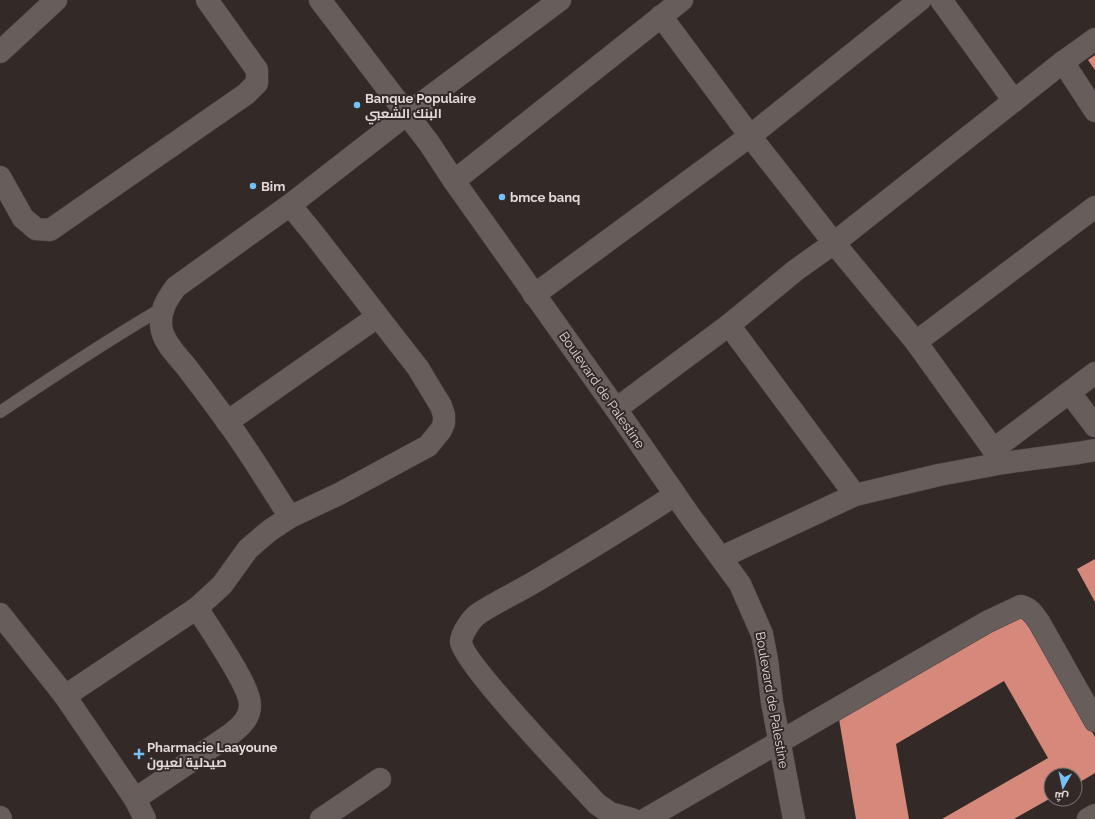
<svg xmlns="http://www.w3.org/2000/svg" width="1095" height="819" viewBox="0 0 1095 819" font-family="Raleway,Cairo,sans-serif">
	<rect width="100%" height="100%" fill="#332a28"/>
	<g fill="#d6887a">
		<path d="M1095,55V70L1088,60Z"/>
		<path d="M1095,559V602L1077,569Z"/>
		<path d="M1023,612L1095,737V773L1075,785V775H1051V798L1014,819H942L1048,758L1004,681L896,744L909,819H856L839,719Z"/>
	</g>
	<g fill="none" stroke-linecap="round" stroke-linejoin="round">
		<g stroke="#4d4645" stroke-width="13">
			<path id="service" d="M0,412C54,376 107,340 163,308"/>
		</g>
		<g stroke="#4d4645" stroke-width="23">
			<g id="minor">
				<path d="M941,0L1014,101"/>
				<path d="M661,16L750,136L834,243L916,342L1003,463"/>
				<path d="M0,52L56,0"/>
				<path d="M1063,62L1095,111"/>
				<path d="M0,177L23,218L36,229L50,230L246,94L257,83V70L207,0"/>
				<path d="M454,181L682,0"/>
				<path d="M534,295L750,136L920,0"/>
				<path d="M729,325L855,495"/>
				<path d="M916,342L1095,207"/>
				<path d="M1070,393L1095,426"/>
				<path d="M616,409L729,325L796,270L834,243L1063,62L1095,39"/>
				<path d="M227,422L377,317"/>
				<path d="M994,449L1095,373"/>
				<path d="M290,517C269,485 249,451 226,420C214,403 201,386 188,369C179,357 166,346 162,331C158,314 166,300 176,287L290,205L407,114L560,0"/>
				<path d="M722,557L855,495L939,475L1003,463L1078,453L1095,450"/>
				<path d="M0,614L65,696L135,799L145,819"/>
				<path d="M65,696L197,608L222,585L248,549L269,531L290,517L339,494L428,446L441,430L444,423V415L441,406L418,368L313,233L290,205"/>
				<path d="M135,799L231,734C241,726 250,718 250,705C250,685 209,628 197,608"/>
				<path d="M0,817L1,819"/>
				<path d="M321,819L380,779"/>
				<path d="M632,819L610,813L597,804C576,781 463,663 461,642C461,634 472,618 478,614C496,602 518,592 536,581C583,553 629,525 675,495"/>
				<path d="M646,819L987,622L1021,606C1030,608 1034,615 1039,622L1095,721"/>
				<path d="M1088,819L1095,815"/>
			</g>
		</g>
		<g stroke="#4d4645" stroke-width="23">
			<path id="tertiary" d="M320,0L429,143L454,181L616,409L690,516L740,584L762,634L767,660L772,702L794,819"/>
		</g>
		<use href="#service" stroke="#675d5b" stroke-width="12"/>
		<use href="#minor" stroke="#675d5b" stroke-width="22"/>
		<use href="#tertiary" stroke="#675d5b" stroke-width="22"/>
	</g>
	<g fill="#73c1f6" stroke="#332a28" stroke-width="1.5">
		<circle cx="357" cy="105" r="4"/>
		<circle cx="253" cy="186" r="4"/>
		<circle cx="502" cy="197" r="4"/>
		<path d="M137 748h4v4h4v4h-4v4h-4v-4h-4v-4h4z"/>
	</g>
	<g text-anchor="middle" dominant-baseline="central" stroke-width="4" stroke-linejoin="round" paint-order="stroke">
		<g font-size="13" font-weight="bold" fill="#e0dad9" stroke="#332a28" text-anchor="start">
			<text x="365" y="98">Banque Populaire<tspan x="365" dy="15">البنك الشعبي</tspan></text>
			<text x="261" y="186">Bim</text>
			<text x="510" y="197">bmce banq</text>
			<text x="147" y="747">Pharmacie Laayoune<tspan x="147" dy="15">صيدلية لعيون</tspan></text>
		</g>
		<g font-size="13" fill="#e0dad9" stroke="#332a28">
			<text transform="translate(602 390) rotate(55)">Boulevard de Palestine</text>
			<text transform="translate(772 700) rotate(80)">Boulevard de Palestine</text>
		</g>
	</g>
	<g transform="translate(1063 787) rotate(189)"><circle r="19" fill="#332a28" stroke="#78706f"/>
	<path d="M0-3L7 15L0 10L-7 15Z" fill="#73c1f6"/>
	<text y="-6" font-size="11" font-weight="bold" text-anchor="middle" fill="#e0dad9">ش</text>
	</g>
</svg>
